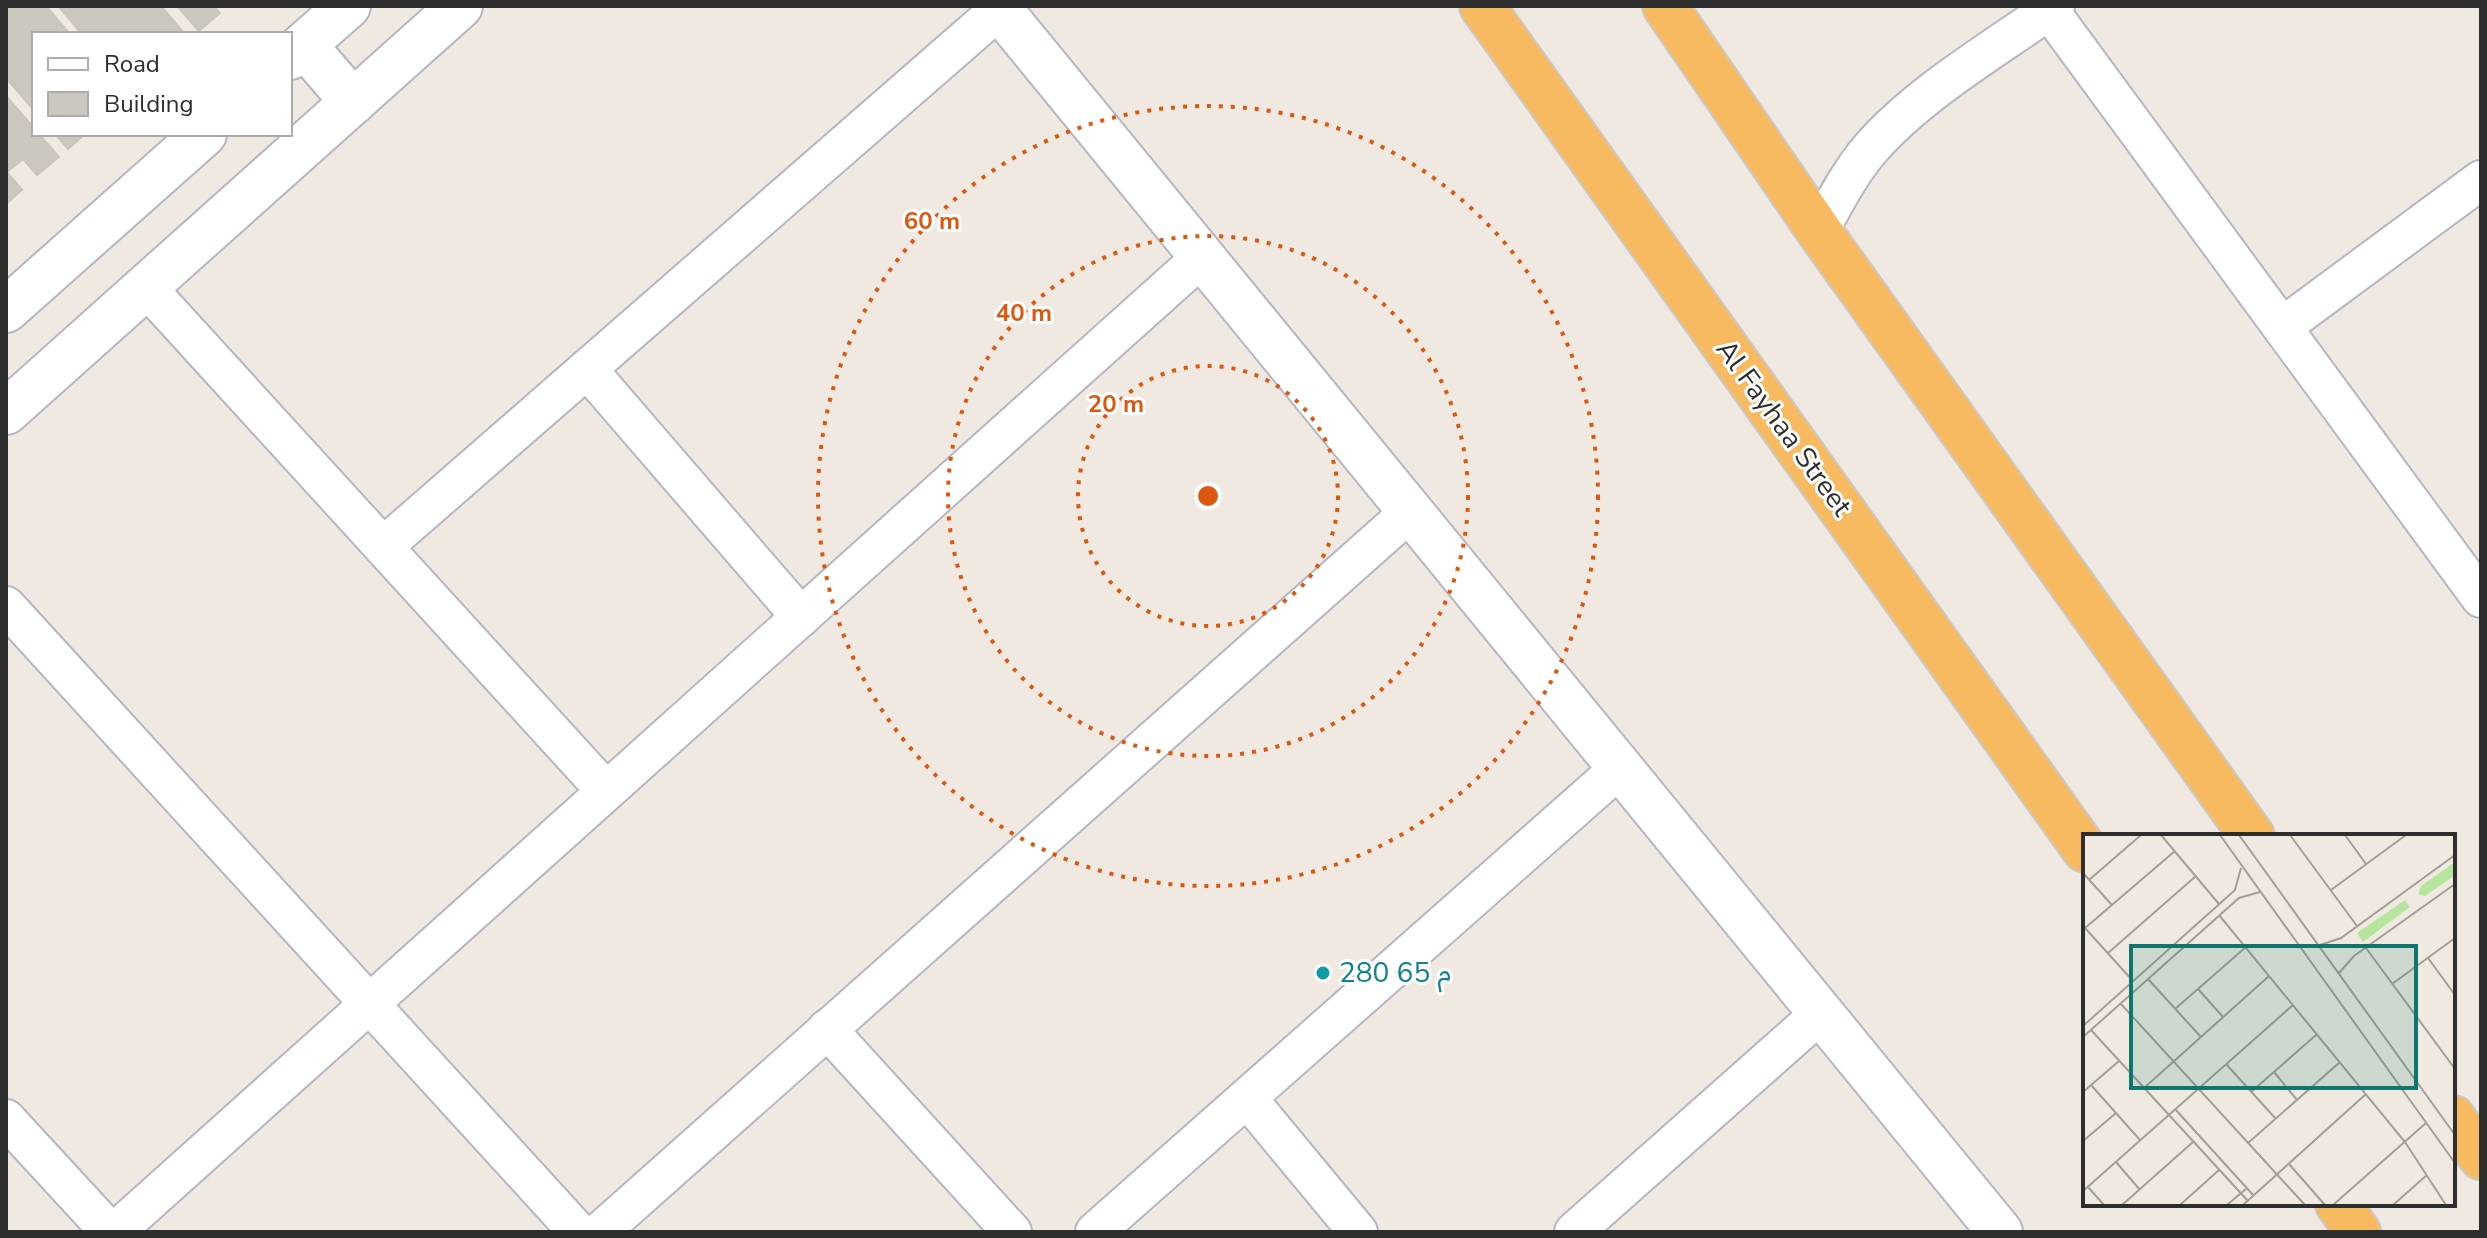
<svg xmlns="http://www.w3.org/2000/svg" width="2487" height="1238" viewBox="0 0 2487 1238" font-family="'Nunito Sans','Noto Sans Arabic',sans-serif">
	<rect width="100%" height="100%" fill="#efe9e1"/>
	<g fill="#cbc7bf" stroke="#cbc5ba" stroke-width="2">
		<path d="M6,6H46L70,34H34V110L6,78Z"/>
		<path d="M58,6H161L185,34H82Z"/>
		<path d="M177,6H214L220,13L199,31Z"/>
		<path d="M6,96L34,128V134H39L59,157L37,175L23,159L7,172L22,190L6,204Z"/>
		<path d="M55,134H85L68,149Z"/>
	</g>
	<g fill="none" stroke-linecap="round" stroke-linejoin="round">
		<g stroke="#b4b7c1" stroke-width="42">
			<g id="minor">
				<path d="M2049,10L2481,598"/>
				<path d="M1819,231C1835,202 1850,172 1871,148C1920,92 1995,49 2055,6"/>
				<path d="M146,287L606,791"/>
				<path d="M2282,327L2481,180"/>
				<path d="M587,369L801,617"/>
				<path d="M384,546L1000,9"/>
				<path d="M6,606L578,1232"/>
				<path d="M827,1029L1012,1232"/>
				<path d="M1247,1098L1358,1232"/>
				<path d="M6,1119L110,1232"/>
				<path d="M115,1232L1202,257"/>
				<path d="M600,1232L1411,511"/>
				<path d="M1095,1232L1620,768"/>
				<path d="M1574,1232L1821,1013"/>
			</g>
		</g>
		<g stroke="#b4b7c1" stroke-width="48">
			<g id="tertiary">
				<path d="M997,6L2000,1232"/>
				<path d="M304,45L353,102"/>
				<path d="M290,57L348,6"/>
				<path d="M6,310L204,134"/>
				<path d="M6,412L460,6"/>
			</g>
		</g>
		<g stroke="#c9c9c9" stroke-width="48">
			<g id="trunk">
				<path d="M1482,6L2085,850"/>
				<path d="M1665,6L1819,231L2252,836"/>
				<path d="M2453,1118L2481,1157"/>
				<path d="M2338,1204L2358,1232"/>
			</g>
		</g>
		<use href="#minor" stroke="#fff" stroke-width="38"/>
		<use href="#tertiary" stroke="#fff" stroke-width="44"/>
		<use href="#trunk" stroke="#f8ba60" stroke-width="44"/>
	</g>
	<g fill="none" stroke="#df570e" stroke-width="4" stroke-dasharray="4 8">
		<circle cx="1208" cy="496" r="130"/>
		<circle cx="1208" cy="496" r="260"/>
		<circle cx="1208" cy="496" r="390"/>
	</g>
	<circle fill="#0f9aa8" stroke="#fff" stroke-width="3" cx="1323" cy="973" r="8"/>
	<g text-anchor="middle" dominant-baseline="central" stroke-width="6" stroke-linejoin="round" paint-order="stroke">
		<g font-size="28" fill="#2e2e2e" stroke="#fff">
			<text transform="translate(1784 428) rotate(54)">Al Fayhaa Street</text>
		</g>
		<g font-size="28" fill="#0d838f" stroke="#fff" text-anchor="start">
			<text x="1339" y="973">280 م 65</text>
		</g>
	</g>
	<g transform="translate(2083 834)">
		<rect width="372" height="372" fill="#efe9e1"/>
		<path d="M372,28V41L342,62L335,60L338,52ZM322,66L327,73L280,108L274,99Z" fill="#b6e59e"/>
		<path fill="none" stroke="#a29e99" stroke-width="2" d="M78,1L136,70M137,1L372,329M156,1L372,301M207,1L274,92M262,1L283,30M0,39L29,71M6,46L58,1M248,56L323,1M136,81L322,308L363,371M2,94L92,17M2,94L50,147M237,111L258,104L372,21M283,114L372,235M25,119L113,42M345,124L372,161M256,139L271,122L372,50M65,145L118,203M309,150L372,104M115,155L140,183M38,170L222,371M92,175L163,113M0,192L152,56L158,34M8,196L165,367M0,203L156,64L177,58M143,230L193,285M191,238L214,266M8,251L57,306M61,254L186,142M0,258L36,227M168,258L233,201M92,275L171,362M0,307L33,279M165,309L257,228M33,328L57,356M206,330L242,371M5,353L21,371M0,357L210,171M39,371L110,308M97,371L136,336M144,371L164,354M160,371L283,260M250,371L343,289M310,371L344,341"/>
		<path fill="#0f766e" fill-opacity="0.15" stroke="#0f766e" stroke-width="4" d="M48,112H333V254H48Z"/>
		<rect width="372" height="372" fill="none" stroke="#2e2e2e" stroke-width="4"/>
	</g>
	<circle cx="1208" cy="496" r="12" fill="#df570e" stroke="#fff" stroke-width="4"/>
	<g font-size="24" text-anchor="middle" font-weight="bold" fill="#df570e" stroke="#fff" stroke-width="6" stroke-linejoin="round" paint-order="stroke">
		<text x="932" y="229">60 m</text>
		<text x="1024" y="321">40 m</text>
		<text x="1116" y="412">20 m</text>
	</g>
	<rect width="2487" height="1238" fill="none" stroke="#2e2e2e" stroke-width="16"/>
	<rect x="32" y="32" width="260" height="104" fill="#ffffff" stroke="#ababab" stroke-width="2"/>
	<rect x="48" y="58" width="40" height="12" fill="#ffffff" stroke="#ababab" stroke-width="2"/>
	<text x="104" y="72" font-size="24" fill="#2e2e2e">Road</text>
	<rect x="48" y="92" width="40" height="24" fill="#cbc7bf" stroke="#ababab" stroke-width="2"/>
	<text x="104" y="112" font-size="24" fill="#2e2e2e">Building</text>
</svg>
